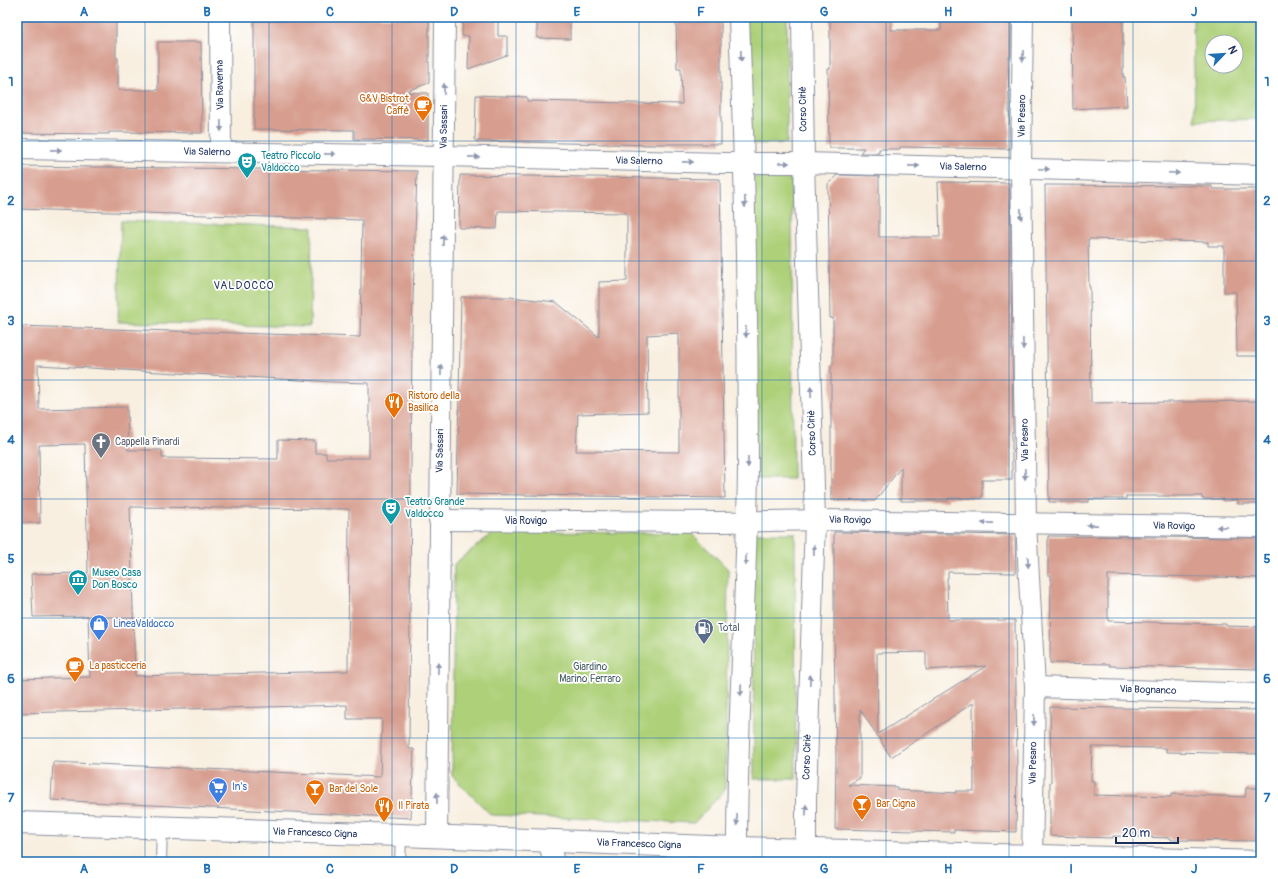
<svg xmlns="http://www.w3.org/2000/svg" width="1278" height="879" viewBox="0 0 1278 879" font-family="Pangolin,sans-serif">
	<rect width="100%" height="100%" fill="#fff"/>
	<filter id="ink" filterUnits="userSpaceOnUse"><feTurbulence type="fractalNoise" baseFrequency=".025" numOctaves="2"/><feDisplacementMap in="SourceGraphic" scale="8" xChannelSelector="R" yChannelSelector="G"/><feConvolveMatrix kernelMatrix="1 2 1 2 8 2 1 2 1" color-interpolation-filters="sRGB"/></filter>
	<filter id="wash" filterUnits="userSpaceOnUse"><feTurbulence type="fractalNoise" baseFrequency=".012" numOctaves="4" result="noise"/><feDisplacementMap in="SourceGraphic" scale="16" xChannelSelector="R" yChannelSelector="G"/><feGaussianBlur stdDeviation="0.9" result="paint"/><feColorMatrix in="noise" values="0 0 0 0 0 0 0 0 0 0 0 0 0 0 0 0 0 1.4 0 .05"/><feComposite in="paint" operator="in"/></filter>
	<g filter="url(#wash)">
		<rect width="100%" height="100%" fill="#f8efe0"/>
		<g fill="#aed079" stroke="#64806c" fill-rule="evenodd">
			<path d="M745,17H787V143L745,144Z"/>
			<path d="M1193,17H1257L1260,119L1195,121ZM1212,42H1236V66H1212Z"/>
			<path d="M750,177H792L793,479H751Z"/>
			<path d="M121,221L312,227L310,327L118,322Z"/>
			<path d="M494,532L691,533L728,569L725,790L694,823L491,815L452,776L454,564Z"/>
			<path d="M753,533H795L796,779H754Z"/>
		</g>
		<g id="blocks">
			<g fill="#d79e8f" fill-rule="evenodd">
				<path d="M17,17H116V57L118,58V90H158V42H201L202,133L109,132V134L17,133Z"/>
				<path d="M324,17H429V83L404,92L428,93V140L354,139V130L254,129V21H324Z"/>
				<path d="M463,17H498V36H507V55L468,69L469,36H462Z"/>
				<path d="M537,17H570V39L537,38Z"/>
				<path d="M676,17H721V144H655V145L475,141L476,95L527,97V101L682,104L681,68H677Z"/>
				<path d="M830,17H891V30H941V17H1011V57H1008L1010,149L900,147V149H879V153H860L864,148H829L828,69H830Z"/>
				<path d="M1072,17H1123V77H1125L1127,106L1073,109Z"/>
				<path d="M17,166L417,171L412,330L409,749H414L411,818L51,800L53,762L380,777L382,719H347V705L17,713V679L90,677L88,616L33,617L31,574L88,573L85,444L39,445L40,523H17V326L360,337L362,220L17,209ZM38,365L333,382L369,383V458H326V453H315V441L278,440V459L162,458V450H128L127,407L39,409ZM130,507L349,509L348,671L135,676Z"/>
				<path d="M460,175L720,179L725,498L457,494L461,297H510L556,302L599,337V282L627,281V213L498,211L497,229L459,228ZM679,333V452L576,451L578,414L648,412L647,335Z"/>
				<path d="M837,175L879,176V237H940L938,182L1010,183L1013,432L1012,431V480H982V498H948V501H901V467L875,501L831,500V365H833V318H830L828,184Z"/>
				<path d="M1045,185L1212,186V189H1261V356H1237L1236,292H1224V246H1208V242L1088,239L1089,287H1090L1091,403L1261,401V504H1238V500L1223,501V499H1202V496H1126V499H1089V502H1049Z"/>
				<path d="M834,532L1015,535L1016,573L948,572V578H947L948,620H1015L1017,765L1016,832L954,830V832L835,829L836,761L834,628ZM926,652V670L986,666L878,734L877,653ZM973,703L974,791H956V793L897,790V787L848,785L860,778V709L891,757Z"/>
				<path d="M1048,536L1261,538V578L1108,575V621L1226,624V626L1261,627V669L1110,666V664L1050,663L1051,575H1048Z"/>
				<path d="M1050,707L1261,710V754L1166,752V748L1092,747L1091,781H1094V795L1171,797V794L1245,797L1246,788H1261V841L1171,840V838L1113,836V838L1050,836V782H1051Z"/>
			</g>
		</g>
	</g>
	<g filter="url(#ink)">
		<use href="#blocks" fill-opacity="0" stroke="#8a8f9f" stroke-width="1"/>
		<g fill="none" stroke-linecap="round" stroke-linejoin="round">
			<g stroke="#8a8f9f" stroke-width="12">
				<g id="service">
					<path d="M161,862L162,828"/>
					<path d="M400,862L401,835"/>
				</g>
			</g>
			<g stroke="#8a8f9f" stroke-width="22">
				<g id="minor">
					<path d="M220,17L221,152"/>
					<path d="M802,17L804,163L815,520L806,799V862"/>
					<path d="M1023,17L1021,168L1026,523L1035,687L1032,862"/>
					<path d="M17,149L444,156L724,163H804L1261,175"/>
					<path d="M439,520L720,522L822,520L1261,527"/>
					<path d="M1035,687L1261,694"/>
					<path d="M437,837L445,17"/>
					<path d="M548,840L554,862"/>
					<path d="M737,848C737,720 747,592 748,464C748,315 745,166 739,17"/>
				</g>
			</g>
			<g stroke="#8a8f9f" stroke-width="24">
				<path id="tertiary" d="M17,823L401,835L737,848L1261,862"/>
			</g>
			<use href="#service" stroke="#fff" stroke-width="10"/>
			<use href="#minor" stroke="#fff" stroke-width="20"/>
			<use href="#tertiary" stroke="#fff" stroke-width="22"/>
		</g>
		<defs><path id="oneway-solid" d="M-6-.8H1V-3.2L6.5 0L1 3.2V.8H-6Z"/></defs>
		<g fill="#8d97ae">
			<use href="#oneway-solid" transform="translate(741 56) rotate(88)"/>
			<use href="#oneway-solid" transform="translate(1023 56) rotate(91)"/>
			<use href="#oneway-solid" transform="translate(444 89) rotate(-89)"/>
			<use href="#oneway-solid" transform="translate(221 126) rotate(89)"/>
			<use href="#oneway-solid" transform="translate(56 150) rotate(1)"/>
			<use href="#oneway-solid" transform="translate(330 154) rotate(1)"/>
			<use href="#oneway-solid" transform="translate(474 157) rotate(1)"/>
			<use href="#oneway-solid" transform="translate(688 162) rotate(1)"/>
			<use href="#oneway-solid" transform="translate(784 163)"/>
			<use href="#oneway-solid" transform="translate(914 166) rotate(1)"/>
			<use href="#oneway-solid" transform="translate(1044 169) rotate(2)"/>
			<use href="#oneway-solid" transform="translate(1174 173) rotate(2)"/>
			<use href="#oneway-solid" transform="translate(745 202) rotate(89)"/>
			<use href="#oneway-solid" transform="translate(1021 214) rotate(89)"/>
			<use href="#oneway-solid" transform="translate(443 240) rotate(-89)"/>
			<use href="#oneway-solid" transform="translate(746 332) rotate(89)"/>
			<use href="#oneway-solid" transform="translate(1023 344) rotate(89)"/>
			<use href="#oneway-solid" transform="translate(441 370) rotate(-89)"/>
			<use href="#oneway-solid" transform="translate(811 392) rotate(-92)"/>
			<use href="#oneway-solid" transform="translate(748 462) rotate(90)"/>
			<use href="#oneway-solid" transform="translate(1025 474) rotate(89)"/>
			<use href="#oneway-solid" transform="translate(987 523) rotate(-179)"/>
			<use href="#oneway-solid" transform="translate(1092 525) rotate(-179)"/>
			<use href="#oneway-solid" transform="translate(1222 527) rotate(-179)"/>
			<use href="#oneway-solid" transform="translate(814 550) rotate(-88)"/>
			<use href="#oneway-solid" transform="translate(746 560) rotate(92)"/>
			<use href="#oneway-solid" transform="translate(1028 562) rotate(87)"/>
			<use href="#oneway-solid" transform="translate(438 668) rotate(-90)"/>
			<use href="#oneway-solid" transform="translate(810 680) rotate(-88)"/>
			<use href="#oneway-solid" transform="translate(741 690) rotate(92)"/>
			<use href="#oneway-solid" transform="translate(1034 720) rotate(91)"/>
			<use href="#oneway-solid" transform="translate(437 798) rotate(-90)"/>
			<use href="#oneway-solid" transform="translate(806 810) rotate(-90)"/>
			<use href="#oneway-solid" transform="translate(737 820) rotate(91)"/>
		</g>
	</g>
	<path fill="none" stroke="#1f6fb2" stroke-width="1" stroke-opacity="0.55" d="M145,17V862M269,17V862M392,17V862M516,17V862M639,17V862M762,17V862M886,17V862M1009,17V862M1133,17V862M17,141H1261M17,261H1261M17,380H1261M17,499H1261M17,618H1261M17,738H1261"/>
	<defs>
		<g id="cafe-pin" transform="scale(1)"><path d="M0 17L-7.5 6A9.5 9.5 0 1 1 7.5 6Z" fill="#e8710a" stroke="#fff"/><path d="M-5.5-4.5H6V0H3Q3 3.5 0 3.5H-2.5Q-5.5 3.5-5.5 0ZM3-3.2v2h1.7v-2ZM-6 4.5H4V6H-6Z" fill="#fff"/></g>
		<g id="theatre-pin" transform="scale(1)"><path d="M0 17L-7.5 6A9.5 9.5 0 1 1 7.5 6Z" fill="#0f9aa8" stroke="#fff"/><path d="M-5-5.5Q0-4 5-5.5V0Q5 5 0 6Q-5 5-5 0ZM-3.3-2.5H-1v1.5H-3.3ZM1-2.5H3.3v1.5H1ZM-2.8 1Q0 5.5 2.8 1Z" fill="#fff"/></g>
		<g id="restaurant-pin" transform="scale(1)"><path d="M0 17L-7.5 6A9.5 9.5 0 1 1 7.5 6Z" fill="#e8710a" stroke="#fff"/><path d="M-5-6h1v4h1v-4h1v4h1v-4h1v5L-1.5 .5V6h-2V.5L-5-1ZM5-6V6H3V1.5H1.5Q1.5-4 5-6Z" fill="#fff"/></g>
		<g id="church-pin" transform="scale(1)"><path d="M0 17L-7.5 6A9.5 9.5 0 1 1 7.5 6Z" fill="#6b7280" stroke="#fff"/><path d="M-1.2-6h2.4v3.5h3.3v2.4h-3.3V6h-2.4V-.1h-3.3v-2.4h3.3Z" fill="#fff"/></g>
		<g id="museum-pin" transform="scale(1)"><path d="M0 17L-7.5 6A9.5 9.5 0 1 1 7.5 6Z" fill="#0f9aa8" stroke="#fff"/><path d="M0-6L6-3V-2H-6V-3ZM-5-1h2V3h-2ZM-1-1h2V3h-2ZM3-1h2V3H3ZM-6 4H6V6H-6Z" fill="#fff"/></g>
		<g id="shop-pin" transform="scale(1)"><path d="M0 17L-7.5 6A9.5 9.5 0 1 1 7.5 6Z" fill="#3f7fe0" stroke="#fff"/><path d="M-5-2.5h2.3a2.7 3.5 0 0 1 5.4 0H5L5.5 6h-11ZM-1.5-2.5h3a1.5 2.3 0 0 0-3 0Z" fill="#fff"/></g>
		<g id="fuel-pin" transform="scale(1)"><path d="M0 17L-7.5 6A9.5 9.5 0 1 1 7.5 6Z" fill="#5c6f8a" stroke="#fff"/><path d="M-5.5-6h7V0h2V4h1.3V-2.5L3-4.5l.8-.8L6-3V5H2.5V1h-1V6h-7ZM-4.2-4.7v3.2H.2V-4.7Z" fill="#fff"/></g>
		<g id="supermarket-pin" transform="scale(1)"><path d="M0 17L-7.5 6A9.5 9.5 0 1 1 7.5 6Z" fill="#3f7fe0" stroke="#fff"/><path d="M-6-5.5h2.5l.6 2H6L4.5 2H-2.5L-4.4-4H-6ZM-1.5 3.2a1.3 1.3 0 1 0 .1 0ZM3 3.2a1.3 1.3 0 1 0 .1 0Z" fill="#fff"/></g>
		<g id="bar-pin" transform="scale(1)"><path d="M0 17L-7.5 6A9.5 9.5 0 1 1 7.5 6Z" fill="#e8710a" stroke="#fff"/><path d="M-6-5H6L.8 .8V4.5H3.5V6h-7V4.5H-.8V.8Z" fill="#fff"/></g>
	</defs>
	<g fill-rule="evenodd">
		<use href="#cafe-pin" x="423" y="105"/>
		<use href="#theatre-pin" x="247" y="162"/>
		<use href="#restaurant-pin" x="394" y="402"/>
		<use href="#church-pin" x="101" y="442"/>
		<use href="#theatre-pin" x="391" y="508"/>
		<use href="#museum-pin" x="78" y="579"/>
		<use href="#shop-pin" x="99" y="624"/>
		<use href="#fuel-pin" x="704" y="628"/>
		<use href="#cafe-pin" x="75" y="666"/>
		<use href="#supermarket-pin" x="218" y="787"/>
		<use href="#bar-pin" x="315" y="789"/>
		<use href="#bar-pin" x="862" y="804"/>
		<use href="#restaurant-pin" x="384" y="806"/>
	</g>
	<g text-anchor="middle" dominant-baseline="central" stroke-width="3.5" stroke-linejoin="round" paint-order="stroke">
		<g font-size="10" fill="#1b2f5e" stroke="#fff">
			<text transform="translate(220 85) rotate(-91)">Via Ravenna</text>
			<text transform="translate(803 109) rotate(-91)">Corso Ciriè</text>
			<text transform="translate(1022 116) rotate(-89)">Via Pesaro</text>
			<text transform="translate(444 127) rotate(-89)">Via Sassari</text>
			<text transform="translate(207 152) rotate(1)">Via Salerno</text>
			<text transform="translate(639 161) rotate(1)">Via Salerno</text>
			<text transform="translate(963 167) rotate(1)">Via Salerno</text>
			<text transform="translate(812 433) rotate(-92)">Corso Ciriè</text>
			<text transform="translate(1025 440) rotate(-91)">Via Pesaro</text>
			<text transform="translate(440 451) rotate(-89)">Via Sassari</text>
			<text transform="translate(850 520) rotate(1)">Via Rovigo</text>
			<text x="526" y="521">Via Rovigo</text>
			<text transform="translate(1174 526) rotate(1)">Via Rovigo</text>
			<text transform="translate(1148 690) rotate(2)">Via Bognanco</text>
			<text transform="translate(807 757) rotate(-88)">Corso Ciriè</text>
			<text transform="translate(1033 763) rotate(-89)">Via Pesaro</text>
			<text transform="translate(315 833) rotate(2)">Via Francesco Cigna</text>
			<text transform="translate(639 844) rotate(2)">Via Francesco Cigna</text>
		</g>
		<g font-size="10" fill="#c56008" stroke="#fff" text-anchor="start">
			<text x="409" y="99" text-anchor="end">G&amp;V Bistrot<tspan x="409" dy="12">Caffè</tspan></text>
			<text x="408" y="396">Ristoro della<tspan x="408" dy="12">Basilica</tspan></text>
			<text x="89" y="666">La pasticceria</text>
			<text x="329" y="789">Bar del Sole</text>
			<text x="876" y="804">Bar Cigna</text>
			<text x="398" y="806">Il Pirata</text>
		</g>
		<g font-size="10" fill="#0d838f" stroke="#fff" text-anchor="start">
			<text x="261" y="156">Teatro Piccolo<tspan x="261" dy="12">Valdocco</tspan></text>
			<text x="405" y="502">Teatro Grande<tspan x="405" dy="12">Valdocco</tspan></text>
			<text x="92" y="573">Museo Casa<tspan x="92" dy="12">Don Bosco</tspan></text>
		</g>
		<g font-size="10" fill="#5b616d" stroke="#fff" text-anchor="start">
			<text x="115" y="442">Cappella Pinardi</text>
		</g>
		<g font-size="10" fill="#366cbe" stroke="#fff" text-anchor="start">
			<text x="113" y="624">LineaValdocco</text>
			<text x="232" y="787">In's</text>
		</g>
		<g font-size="10" fill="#4e5e75" stroke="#fff" text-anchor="start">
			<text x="718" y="628">Total</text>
		</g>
		<g font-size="10" fill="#475f66" stroke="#fff">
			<text x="590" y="667">Giardino<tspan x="590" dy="12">Marino Ferraro</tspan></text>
		</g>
		<g font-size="11" letter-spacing="1" fill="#1b2f5e" stroke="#fff">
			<text x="244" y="285">VALDOCCO</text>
		</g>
	</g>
	<rect width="1278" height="879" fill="none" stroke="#fff" stroke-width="44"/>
	<g transform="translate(1224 54) rotate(65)"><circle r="19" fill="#ffffff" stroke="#a4acbf"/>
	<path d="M0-3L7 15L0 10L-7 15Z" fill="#1f6fb2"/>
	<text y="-6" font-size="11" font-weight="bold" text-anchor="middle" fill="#1b2f5e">N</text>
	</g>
	<path d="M1116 837v6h62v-6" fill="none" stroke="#1b2f5e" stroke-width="2"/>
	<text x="1122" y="837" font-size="12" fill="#1b2f5e" stroke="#ffffff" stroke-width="3" paint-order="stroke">20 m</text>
	<rect x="22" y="22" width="1234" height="835" fill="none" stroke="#1f6fb2" stroke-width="1.5"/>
	<g font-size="13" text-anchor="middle" font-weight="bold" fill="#1f6fb2">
		<text x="84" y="16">A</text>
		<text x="207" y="16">B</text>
		<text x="330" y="16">C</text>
		<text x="454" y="16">D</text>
		<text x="577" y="16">E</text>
		<text x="701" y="16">F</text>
		<text x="824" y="16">G</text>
		<text x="948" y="16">H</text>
		<text x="1071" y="16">I</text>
		<text x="1194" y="16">J</text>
		<text x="11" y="86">1</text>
		<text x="1267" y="86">1</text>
		<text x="11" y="205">2</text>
		<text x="1267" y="205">2</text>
		<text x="11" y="325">3</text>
		<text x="1267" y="325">3</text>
		<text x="11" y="444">4</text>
		<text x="1267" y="444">4</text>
		<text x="11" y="563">5</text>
		<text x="1267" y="563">5</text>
		<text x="11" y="683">6</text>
		<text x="1267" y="683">6</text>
		<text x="11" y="802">7</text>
		<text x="1267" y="802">7</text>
		<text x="84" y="873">A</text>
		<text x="207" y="873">B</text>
		<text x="330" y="873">C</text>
		<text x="454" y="873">D</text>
		<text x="577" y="873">E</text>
		<text x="701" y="873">F</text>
		<text x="824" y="873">G</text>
		<text x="948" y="873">H</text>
		<text x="1071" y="873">I</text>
		<text x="1194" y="873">J</text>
	</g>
</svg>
